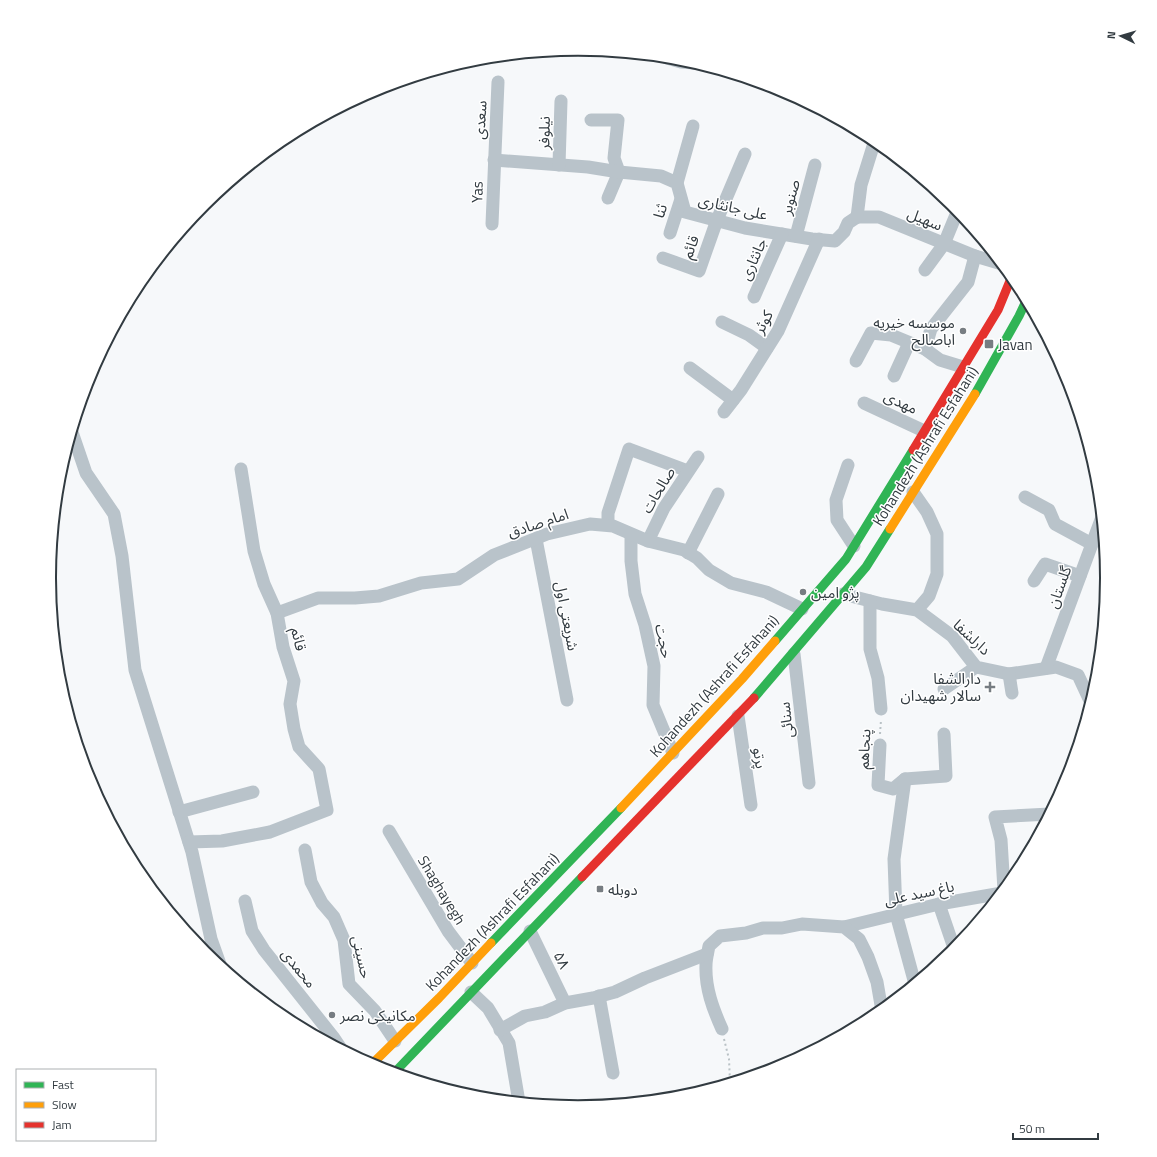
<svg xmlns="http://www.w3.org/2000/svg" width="1157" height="1157" viewBox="0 0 1157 1157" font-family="'Titillium Web','Noto Sans Arabic',sans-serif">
	<rect width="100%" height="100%" fill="#f6f8fa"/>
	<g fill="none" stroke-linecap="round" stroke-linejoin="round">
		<g stroke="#bac2c6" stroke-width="2" stroke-dasharray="2 3" stroke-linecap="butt">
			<path d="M880,734L881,720"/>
			<path d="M724,1039L729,1059L730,1083"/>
		</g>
		<g stroke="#b9c3ca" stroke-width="13">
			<path d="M667,58L681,62L694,63"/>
			<path d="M591,120H618L614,158L619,172L608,198"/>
			<path d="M494,160L588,167L619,172L661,176L677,183L685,212L745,228L812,239L835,241L844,232L848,223L857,217"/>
			<path d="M559,165L561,101"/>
			<path d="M677,183L693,126"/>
			<path d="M857,217H879L975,256L1002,264"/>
			<path d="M857,217L861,185L875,140"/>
			<path d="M492,224L498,82"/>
			<path d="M670,233L681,199"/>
			<path d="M796,236L815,165"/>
			<path d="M663,258L699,271L717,220L745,154"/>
			<path d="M925,270L944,244L958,210"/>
			<path d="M754,297L782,234"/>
			<path d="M722,322L749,335L767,348"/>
			<path d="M925,349L931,329L968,282L975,256"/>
			<path d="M856,361L871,333L891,335L925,349L940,360L963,367"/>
			<path d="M690,368L733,400"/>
			<path d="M894,376L909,343"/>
			<path d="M864,403L924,431"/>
			<path d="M724,412L741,390L778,331L819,239"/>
			<path d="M72,432L86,473L114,514L122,556L135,670L192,852L211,939L221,967"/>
			<path d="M848,465L836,500L837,520L854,546"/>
			<path d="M913,492L927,512L937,534V574L929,596L917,610"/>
			<path d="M1025,497L1049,510L1055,524L1092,544"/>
			<path d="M608,525V513L629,449L688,471"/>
			<path d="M631,535V561L635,594L645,625L654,666L653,705L673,753"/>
			<path d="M536,539L567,700"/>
			<path d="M648,541L664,508L698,457"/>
			<path d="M688,553L718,494"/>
			<path d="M1034,581L1045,564L1080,576"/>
			<path d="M843,594L882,604L917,610L952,636L976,667L1009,674L1056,667L1078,675L1091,703"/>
			<path d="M870,601V649L878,678L881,709"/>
			<path d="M277,613L318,598H355L379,596L421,583L458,579L494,555L547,534L590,524L613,526L648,541L684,550L697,558L709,570L731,583L766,592L802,609"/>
			<path d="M794,654L809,783"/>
			<path d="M1046,668L1102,517"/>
			<path d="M1009,674L1012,693"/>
			<path d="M944,689L976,667"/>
			<path d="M738,716L751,805"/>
			<path d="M880,745L878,785L893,789L905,779L946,776L944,734"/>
			<path d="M905,779L894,859L896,914L915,984"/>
			<path d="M179,812L253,792"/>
			<path d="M389,831L448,931L472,963"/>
			<path d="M189,842L222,841L270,832L327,810L319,769L299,747L294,729L290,704L294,681L283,647L277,613L264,584L254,551L241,469"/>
			<path d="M305,850L311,882L322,903L334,917L344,940L349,984L375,1011L395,1041"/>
			<path d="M1004,890L1001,840L995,817L1050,814"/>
			<path d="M245,901L252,931L264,950L334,1038L342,1050"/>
			<path d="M939,904L955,951"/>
			<path d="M844,927L939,904L1002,893"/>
			<path d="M530,931L565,1003"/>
			<path d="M471,992L488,1008L509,1043L519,1102"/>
			<path d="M599,996L613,1073"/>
			<path d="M722,1029C713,1009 705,988 706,965C706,959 708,952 709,946L720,936L746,933L763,928H782L802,924L844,927L859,939L868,957L877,982L882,1011"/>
			<path d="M500,1030L525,1016L545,1012L565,1003L593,998L615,992L645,978L707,954"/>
		</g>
		<g stroke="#30b455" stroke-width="9">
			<path d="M975,394L1019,316L1027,299"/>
			<path d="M775,641L846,559L913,450"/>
			<path d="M754,698L866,567L890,529"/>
			<path d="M491,943L621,808"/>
			<path d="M394,1073L582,877"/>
		</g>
		<g stroke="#ff9f0a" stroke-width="9">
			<path d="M890,529L975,394"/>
			<path d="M621,808L742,679L775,641"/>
			<path d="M371,1065L439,998L491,943"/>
		</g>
		<g stroke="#e5322d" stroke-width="9">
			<path d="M913,450L998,310L1012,276"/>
			<path d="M582,877L754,698"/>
		</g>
	</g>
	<g fill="#777d82" stroke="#fff" stroke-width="1.5">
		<circle cx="963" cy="331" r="4"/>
		<rect x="984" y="339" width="10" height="10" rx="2"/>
		<circle cx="803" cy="592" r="4"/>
		<path d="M988 681h4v4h4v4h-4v4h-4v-4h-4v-4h4z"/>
		<rect x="596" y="885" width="8" height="8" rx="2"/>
		<circle cx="332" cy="1015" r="4"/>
	</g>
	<g text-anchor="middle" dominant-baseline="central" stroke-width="3" stroke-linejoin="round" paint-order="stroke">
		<g font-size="15" fill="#323b41" stroke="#fff">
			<text transform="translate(480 120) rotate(-87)">سعدی</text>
			<text transform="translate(544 133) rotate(-89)">نیلوفر</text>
			<text transform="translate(477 192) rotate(-89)">Yas</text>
			<text transform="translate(790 197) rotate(-75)">صنوبر</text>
			<text transform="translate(733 207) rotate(13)">علی جانثاری</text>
			<text transform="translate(660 211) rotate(-72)">ثنا</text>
			<text transform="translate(925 219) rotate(22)">سهیل</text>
			<text transform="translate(690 247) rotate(-70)">قائم</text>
			<text transform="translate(753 259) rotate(-66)">جانثاری</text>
			<text transform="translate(763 322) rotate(-62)">کوثر</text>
			<text transform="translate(901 402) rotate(25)">مهدی</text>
			<text transform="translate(925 446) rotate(-58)">Kohandezh (Ashrafi Esfahani)</text>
			<text transform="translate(658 490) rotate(-59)">صالحات</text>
			<text transform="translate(538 523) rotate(-18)">امام صادق</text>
			<text transform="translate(1059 587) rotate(-70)">گلستان</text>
			<text transform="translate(567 616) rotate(79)">شریعتی اول</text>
			<text transform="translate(972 637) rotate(43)">دارلشفا</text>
			<text transform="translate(299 639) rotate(77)">قائم</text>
			<text transform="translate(664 641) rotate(78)">حجت</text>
			<text transform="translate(714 686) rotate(-48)">Kohandezh (Ashrafi Esfahani)</text>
			<text transform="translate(786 720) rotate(-97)">سنائی</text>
			<text transform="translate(864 749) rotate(-87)">پنجاهم</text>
			<text transform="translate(760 758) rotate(81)">پرتو</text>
			<text transform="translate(442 890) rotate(59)">Shaghayegh</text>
			<text transform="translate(919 893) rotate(-12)">باغ سید علی</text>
			<text transform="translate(492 922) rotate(-46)">Kohandezh (Ashrafi Esfahani)</text>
			<text transform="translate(362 957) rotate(77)">حسینی</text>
			<text transform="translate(562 960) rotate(64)">۵۸</text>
			<text transform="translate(299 968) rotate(51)">محمدی</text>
		</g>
		<g font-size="15" fill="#323b41" stroke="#fff" text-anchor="start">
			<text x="955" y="322" text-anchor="end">موسسه خیریه<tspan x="955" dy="17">اباصالح</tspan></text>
			<text x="998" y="344">Javan</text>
			<text x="811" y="592">پژو امین</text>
			<text x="981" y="678" text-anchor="end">دارالشفا<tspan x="981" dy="17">سالار شهیدان</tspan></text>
			<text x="608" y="889">دوبله</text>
			<text x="340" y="1015">مکانیکی نصر</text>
		</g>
	</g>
	<path d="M0 0H1157V1157H0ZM56 578a522 522 0 1 1 1044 0a522 522 0 1 1-1044 0Z" fill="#fff" fill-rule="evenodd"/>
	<path fill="none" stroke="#323b41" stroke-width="2" d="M56 578a522 522 0 1 1 1044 0a522 522 0 1 1-1044 0Z"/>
	<rect x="16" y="1069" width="140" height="72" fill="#ffffff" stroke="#adb1b3"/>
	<rect x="24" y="1082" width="20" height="6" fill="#30b455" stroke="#adb1b3"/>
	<text x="52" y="1089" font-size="12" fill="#323b41">Fast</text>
	<rect x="24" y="1102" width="20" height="6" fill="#ff9f0a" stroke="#adb1b3"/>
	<text x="52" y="1109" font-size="12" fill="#323b41">Slow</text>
	<rect x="24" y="1122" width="20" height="6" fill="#e5322d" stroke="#adb1b3"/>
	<text x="52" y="1129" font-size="12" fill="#323b41">Jam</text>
	<g transform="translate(1121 36) rotate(275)" stroke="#ffffff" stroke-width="3" paint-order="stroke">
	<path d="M0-3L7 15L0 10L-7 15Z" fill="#323b41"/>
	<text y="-6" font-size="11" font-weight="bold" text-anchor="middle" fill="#323b41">N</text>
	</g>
	<path d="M1013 1133v6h85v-6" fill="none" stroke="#323b41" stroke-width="2"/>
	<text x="1019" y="1133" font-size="12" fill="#323b41" stroke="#ffffff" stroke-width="3" paint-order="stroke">50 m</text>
</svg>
